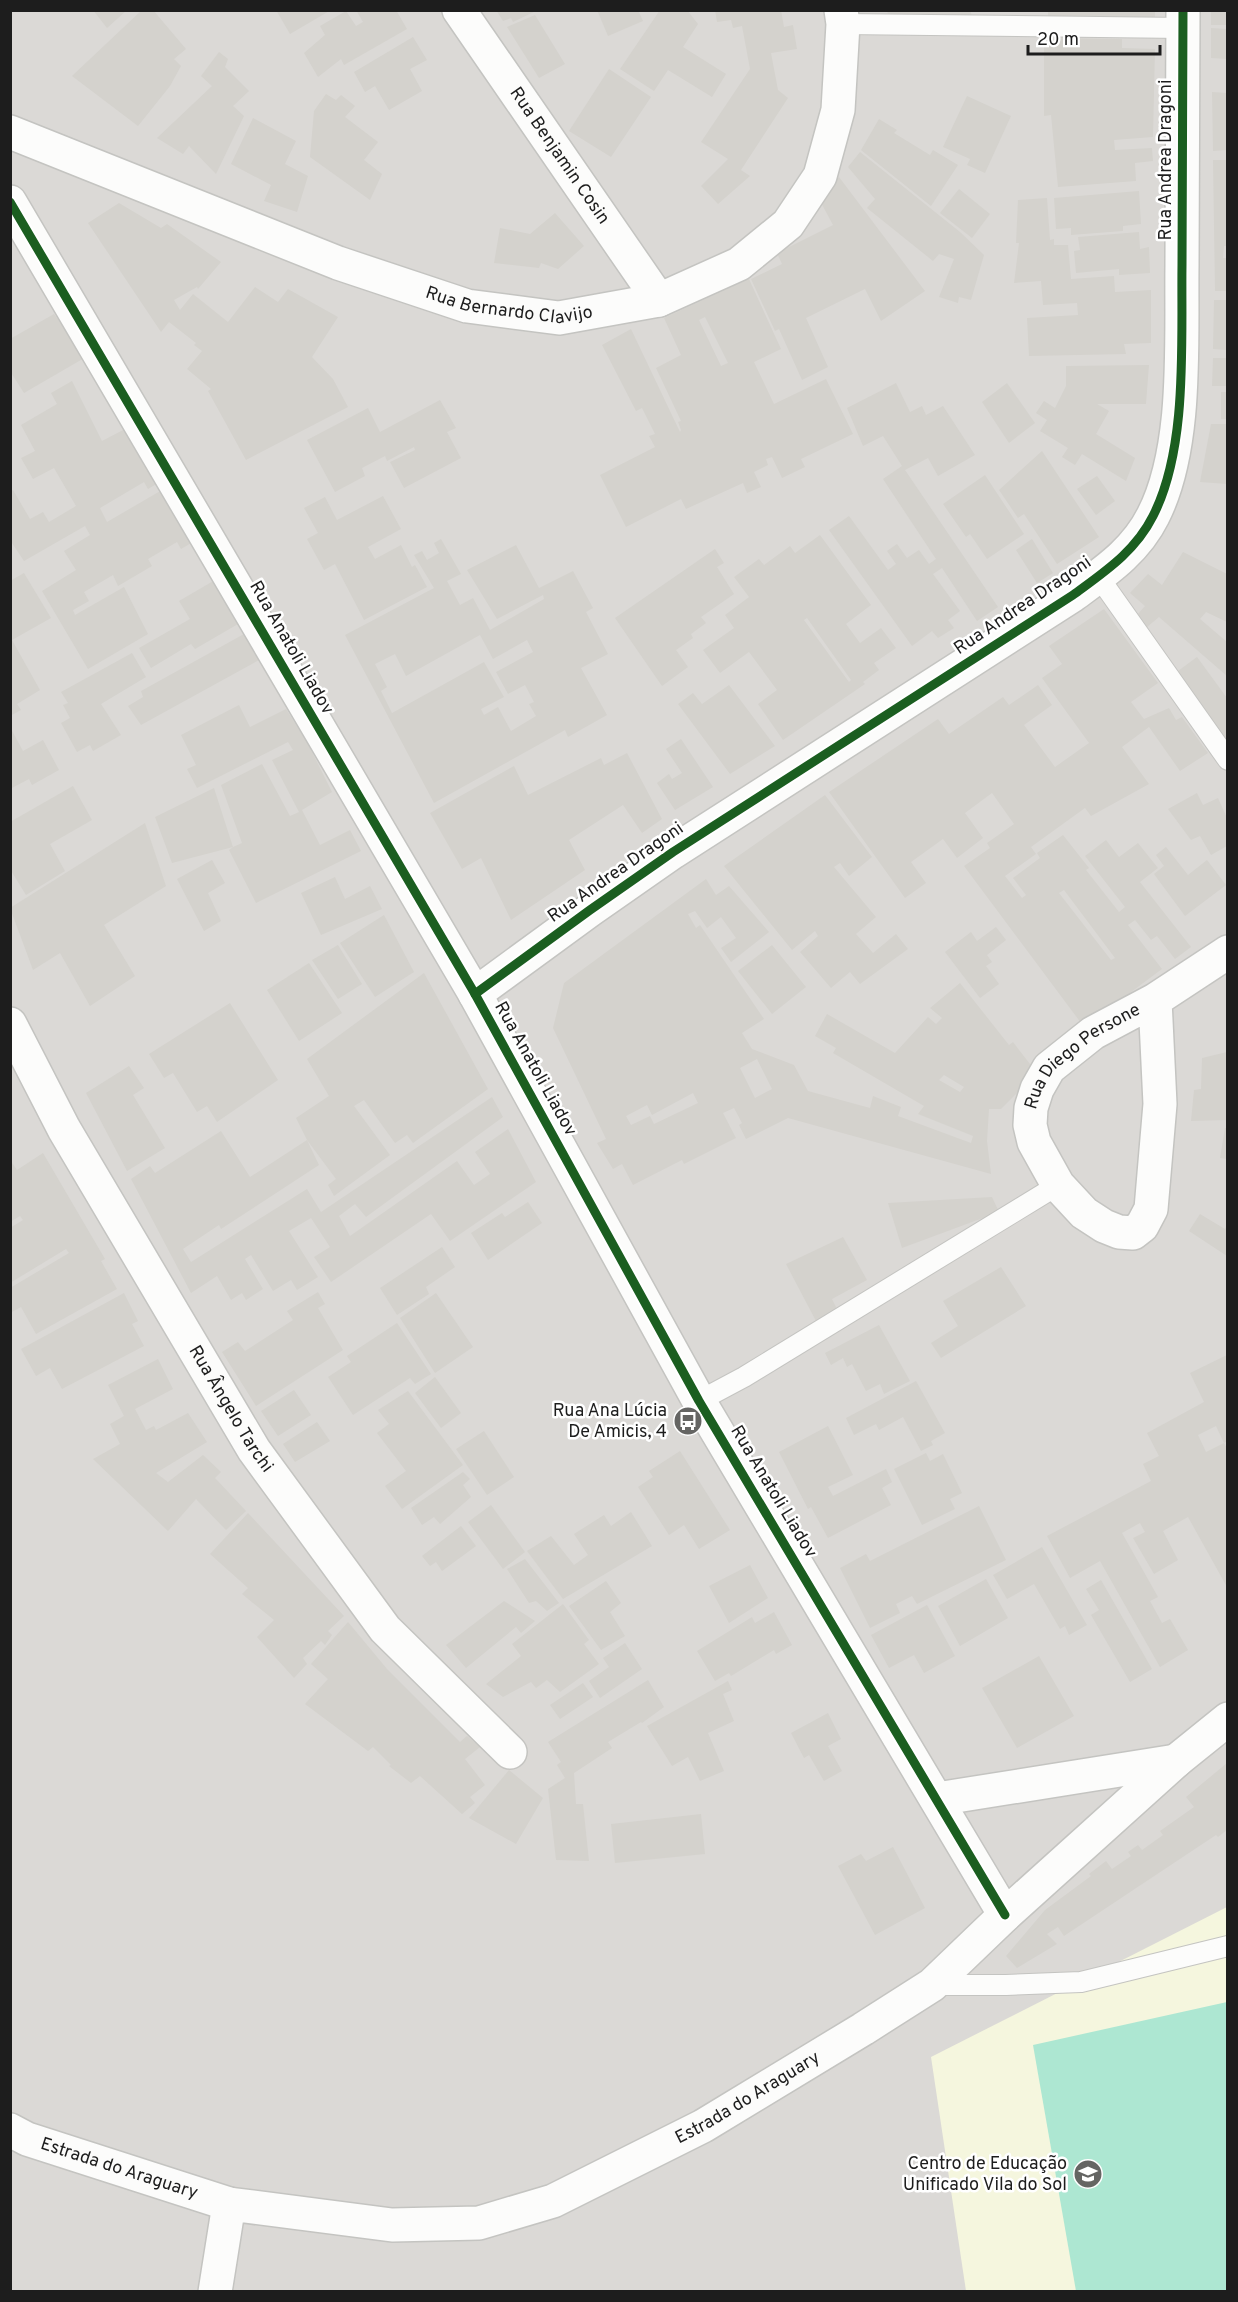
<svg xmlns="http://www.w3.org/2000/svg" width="1238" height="2302" viewBox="0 0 1238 2302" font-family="Overpass,sans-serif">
	<rect width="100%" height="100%" fill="#eceae4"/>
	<path fill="#dbd9d6" d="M11,11H1227V2291L11,2292Z"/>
	<path fill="#f5f6de" d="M1227,1907V2291H966L931,2057Z"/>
	<path fill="#ade7d2" d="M1227,2002V2291H1076L1033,2045Z"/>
	<g fill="#d4d2cd" fill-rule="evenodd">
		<path d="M93,10H127L107,28Z"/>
		<path d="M142,10H153L186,49L174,59L181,66L170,86L138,126L72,76Z"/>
		<path d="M276,10H331L290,34Z"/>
		<path d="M356,10H396L407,29L344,65L341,59L318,77L304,53L325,35L320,26L346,11L356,26L363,22Z"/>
		<path d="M496,10H538L513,22L511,18L503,21Z"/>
		<path d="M597,10H638L643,21L608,36Z"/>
		<path d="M660,10H687L698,24L683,47L726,74L712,97L668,70L654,91L620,69Z"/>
		<path d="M715,10H781L784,27L793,25L797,49L771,53L778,90L788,98L741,170L750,176L718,204L701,186L728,159L701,142L750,69L742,26L733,28L731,20L717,22Z"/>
		<path d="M887,10H970L972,16L888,15Z"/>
		<path d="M1048,10H1155V19L1048,17Z"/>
		<rect x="1211" y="10" width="16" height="15"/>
		<path d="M535,15L565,64L539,78L507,27Z"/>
		<path d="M1211,28L1227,29V59L1211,58Z"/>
		<path d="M413,37L427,60L410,69L422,91L389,110L375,86L365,92L354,72Z"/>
		<path d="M1044,38L1122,39V48L1155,49L1153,137L1114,140L1115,150L1152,148L1153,161L1135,163L1136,181L1058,187L1051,115L1044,116Z"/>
		<path d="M219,52L228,59L225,67L249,91L233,106L244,116L216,174L189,146L183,154L157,138L212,86L201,76Z"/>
		<path d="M609,69L651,97L611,157L569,131Z"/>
		<path d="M1212,92L1227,93V150L1213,151Z"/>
		<path d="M326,94L336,100L341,95L355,106L345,117L378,142L364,160L382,174L370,200L310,157L314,111Z"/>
		<path d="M967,96L1011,116L985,173L967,165L970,159L943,147Z"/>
		<path d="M253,118L296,141L285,164L308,176L297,212L264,201L271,185L231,164Z"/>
		<path d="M879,119L897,130L894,133L930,155L933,150L958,165L931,206L861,150Z"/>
		<path d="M860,152L960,232L984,255L971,300L959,297L958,303L939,297L954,259L939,254L933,261L867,208L875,199L848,167Z"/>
		<path d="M1213,160H1227V246H1224L1223,258H1226L1227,266V291H1215Z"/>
		<path d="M839,177L925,291L881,321L865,289L806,318L828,367L802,380L779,329L775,331L751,279L782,264L777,253L833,225L819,199Z"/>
		<path d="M959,189L990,214L972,238L940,213Z"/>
		<path d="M1139,191L1141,224L1123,226V231L1071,235V228L1056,229L1054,198Z"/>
		<path d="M1047,198L1050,240L1054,239V245H1068L1071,279L1114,276L1115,292L1151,290V343L1124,344L1126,354L1029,356L1027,318L1078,315L1077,303L1043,305L1041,281L1014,283L1019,243H1016L1018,200Z"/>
		<path d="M119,203L161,228L167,224L221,262L198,289L197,287L174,300L180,310L193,294L228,322L255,287L278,302L288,289L338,317L312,357L333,379L348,407L246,460L208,391L211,389L187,369L202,351L194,345L196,343L169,322L161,332L88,223Z"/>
		<path d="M555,213L584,246L558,269L541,263L539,268L494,263L500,228L530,234Z"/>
		<path d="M1139,232L1140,249L1149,247L1150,273L1119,275V269L1076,273L1074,251L1080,250L1078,237Z"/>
		<path d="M749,279L781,349L754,362L774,404L826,379L853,434L801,459L805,467L782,478L772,457L766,459L768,465L754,472L761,487L747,493L743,483L686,509L681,499L626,527L600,475L655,447L649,436L655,434L642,408L636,411L602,345L631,329L680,432L681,430L678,422L681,421L656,368L681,355L664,318ZM705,317L728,363L721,366L699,320Z"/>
		<path d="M1214,300H1227V350L1213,349Z"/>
		<path d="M54,314L86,357L24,393L10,371V339Z"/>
		<path d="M1213,358H1227V386H1212Z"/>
		<path d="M1149,365L1146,404H1097L1109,411L1096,434L1135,458L1126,481L1082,454L1075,465L1062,457L1068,448L1040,431L1047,420L1036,413L1044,401L1055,408L1066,386V366Z"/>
		<path d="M72,381L102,441L125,429L158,483L148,489L144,482L100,508L107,522L162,490L193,542L181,549L177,542L148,559L152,566L118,586L113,575L84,592L89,601L73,610L75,615L124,587L148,634L88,669L42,591L76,570L64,551L90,535L85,526L24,561L10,540V491L13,490L30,519L43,512L49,522L76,506L54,468L33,479L21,458L35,451L21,425L57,404L51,393Z"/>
		<path d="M896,383L910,412L922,406L926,415L943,406L975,455L938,476L928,458L905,470L998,607L977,621L942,568L933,574L960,611L948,620L954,628L938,638L932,631L912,646L829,530L849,516L888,570L896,564L887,551L897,544L907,558L919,550L929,564L936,559L883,479L902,466L883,436L863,446L847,408Z"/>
		<path d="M1007,383L1035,423L1009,443L982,402Z"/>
		<rect x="1221" y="392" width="6" height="27"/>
		<path d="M440,400L456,428L447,432L461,458L404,488L390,462L415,450L414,447L387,461L385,456L362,468L365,476L335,492L307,440L368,408L380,432Z"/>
		<path d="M1211,424H1227V484L1200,482Z"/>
		<path d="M1042,451L1099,537L1057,564L1024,514L1018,518L999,490Z"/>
		<path d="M985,475L1024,534L987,559L970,534L966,537L943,504Z"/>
		<path d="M1097,476L1115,501L1096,515L1077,489Z"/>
		<path d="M383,496L401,529L368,547L375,559L401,545L412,567L415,565L427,587L364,620L335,564L324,570L307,539L318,533L304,508L325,497L337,520Z"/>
		<path d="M820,535L871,605L846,624L860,643L881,628L896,648L874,663L879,670L863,682L865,684L783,740L758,704L777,690L749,652L720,673L703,650L734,628L725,615L749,597L734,577L759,559L764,565L790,546L795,553ZM807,618L851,680L849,682L804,620Z"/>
		<path d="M441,539L461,574L447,581L460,605L473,598L490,630L544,599L543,595L497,619L467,570L516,545L539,588L573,571L593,608L586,612L608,654L581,668L607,715L568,737L565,730L434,803L345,635L434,588L414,555L422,551L427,560L439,553L434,543ZM480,635L493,659L527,640L533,652L496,672L508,694L525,685L534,702L529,704L536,716L511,731L498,707L484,715L481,709L504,697L484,662L392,713L381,691L387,687L375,664L395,654L406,676Z"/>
		<path d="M1032,539L1053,573L1037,583L1016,550Z"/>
		<path d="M715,549L724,563L717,567L734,594L701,617L706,623L691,634L693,638L676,650L688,667L662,686L615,618Z"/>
		<path d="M1183,552L1227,574V622L1206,612L1200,619L1227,642V676L1159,617L1147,627L1138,614L1145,606L1130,593L1148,574L1162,585Z"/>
		<path d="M24,573L51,618L12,640L40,690L17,704L21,710L10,716V581Z"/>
		<path d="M215,580L238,624L195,649L191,644L151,668L139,648L190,619L179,601Z"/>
		<path d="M1104,609L1158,683L1131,702L1144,719L1169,708L1176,720L1182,717L1208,753L1180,771L1149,727L1122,747L1149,784L1091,816L1085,808L1031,847L1036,854L1005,876L1022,898L1026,895L1013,878L1040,858L1037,853L1063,835L1089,868L1086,870L1119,912L1125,907L1085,856L1106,840L1119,857L1138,843L1158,868L1140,882L1191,947L1175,959L1157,936L1151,940L1135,920L1131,923L1128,925L1162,969L1084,1027L964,866L990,848L987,843L1014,824L992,793L965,813L983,838L957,858L943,839L911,862L926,883L905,898L829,792L938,719L949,734L1003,697L1009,705L1038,685L1052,705L1024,725L1055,767L1089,743L1042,678L1062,664L1049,646ZM1064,890L1115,958L1111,960L1059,893Z"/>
		<path d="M244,634L259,660L141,725L128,706L143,697L141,691Z"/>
		<path d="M132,653L146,677L101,704L121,735L93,751L90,745L77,752L61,723L70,718L63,705L68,703L61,692Z"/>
		<path d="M1197,657L1227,698V743L1178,671Z"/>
		<path d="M729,685L775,746L730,774L678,704L693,693L702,704Z"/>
		<path d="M239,705L250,727L286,709L307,742L332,792L302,810L320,845L350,830L361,851L256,903L229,850L233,847L172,863L155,817L214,788L233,847L242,843L221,785L262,764L290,816L299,812L272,760L293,750L288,742L197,788L187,769L196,765L181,735Z"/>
		<path d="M10,727L23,751L43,740L59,770L32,785L29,779L10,789Z"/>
		<path d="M681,739L713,787L675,810L657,783L669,774L672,779L682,773L666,749Z"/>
		<path d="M627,753L662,819L642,833L623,805L569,840L585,870L511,920L481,858L462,869L430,813L514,766L528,795L601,758L604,765Z"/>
		<path d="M73,786L92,820L50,844L65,871L26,895L10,869V822Z"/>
		<path d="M1197,793L1203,805L1218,798L1227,818V846L1211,855L1200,836L1191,840L1168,809Z"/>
		<path d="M825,795L872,857L849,876L840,863L834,867L876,917L856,934L873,953L896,934L908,949L860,984L850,972L831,988L800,952L818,936L815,931L792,950L724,866Z"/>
		<path d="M145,823L166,886L104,925L135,976L90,1006L60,953L33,970L10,908Z"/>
		<path d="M1166,847L1188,875L1207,860L1226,885L1185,916L1154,874L1164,866L1156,855Z"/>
		<path d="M212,860L225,883L208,893L221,921L204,931L177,879Z"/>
		<path d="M335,877L345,899L370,886L382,909L321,935L301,893Z"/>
		<path d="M706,879L716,895L729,886L769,932L731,962L721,948L736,938L721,917L707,928L695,911L688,914L696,928L700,925L764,1019L742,1033L752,1049L794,1065L808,1091L870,1108L873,1096L901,1107L898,1116L971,1143L973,1136L918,1114L924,1106L833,1053L836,1048L815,1036L827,1014L895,1053L928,1017L936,1024L942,1018L930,1008L960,983L1009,1045L1013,1042L1037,1073L1001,1109H989L987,1141L991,1174L788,1118L746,1139L739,1125L742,1123L734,1108L723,1113L736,1138L684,1164L682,1160L633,1185L622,1164L613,1169L597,1143L606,1139L553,1028L564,983ZM757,1059L772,1089L755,1098L740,1068ZM944,1075L964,1087L960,1092L939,1080ZM693,1093L698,1103L654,1124L650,1116L631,1125L626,1116L647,1105L652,1115Z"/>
		<path d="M384,915L414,972L375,997L340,943Z"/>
		<path d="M996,927L1006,940L987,955L992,962L986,966L999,984L980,998L945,952L971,932L977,941Z"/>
		<path d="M338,945L362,984L338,999L312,960Z"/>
		<path d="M772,945L806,987L772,1014L738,971Z"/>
		<path d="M309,963L342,1013L299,1041L267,990Z"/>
		<path d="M424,973L488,1089L413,1143L407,1135L395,1143L364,1100L354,1106L390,1155L334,1196L328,1185L336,1179L307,1140L296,1118L329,1096L307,1059Z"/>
		<path d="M230,1003L278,1080L217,1122L207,1106L197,1112L173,1073L164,1078L149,1054Z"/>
		<path d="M1227,1052V1120L1191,1121L1194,1090L1201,1089L1202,1058Z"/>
		<path d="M129,1066L144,1088L133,1095L165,1148L127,1171L86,1093Z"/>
		<path d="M492,1097L503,1117L366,1217L355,1204L339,1216L350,1236L457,1161L474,1185L490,1174L475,1152L508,1129L536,1182L450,1241L431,1214L331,1282L314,1257L330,1247L311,1218L289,1231L318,1277L297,1290L291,1280L273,1291L251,1255L245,1259L263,1289L246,1300L242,1293L231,1300L217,1276L191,1293L131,1179L150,1166L155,1173L221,1131L250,1177L307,1140L319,1165L221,1229L219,1225L183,1249L191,1262L307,1189L321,1212Z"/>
		<path d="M1225,1128H1227V1159L1220,1158Z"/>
		<path d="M43,1153L105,1259L101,1261L117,1289L36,1334L21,1307L10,1313V1288L69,1253L66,1249L10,1283V1228L23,1220L20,1216L10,1222V1160L17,1170Z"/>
		<path d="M992,1197L999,1212L902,1248L888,1203Z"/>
		<path d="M528,1202L542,1223L488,1260L471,1233L502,1213L505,1217Z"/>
		<path d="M1200,1214L1225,1229L1227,1225V1256L1189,1231Z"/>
		<path d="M843,1237L867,1280L832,1299L837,1309L816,1321L786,1264Z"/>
		<path d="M442,1247L455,1267L426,1287L429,1294L397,1315L380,1288Z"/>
		<path d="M1001,1267L1026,1306L941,1358L931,1343L958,1326L943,1301Z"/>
		<path d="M318,1292L325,1304L318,1308L343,1350L256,1406L222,1352L238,1342L245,1351L293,1320L287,1311Z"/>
		<path d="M124,1293L138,1321L132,1324L144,1346L62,1389L50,1368L36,1376L21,1349Z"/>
		<path d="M436,1293L473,1347L435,1373L400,1318Z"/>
		<path d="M397,1323L431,1374L415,1384L410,1378L353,1415L328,1377L351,1362L347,1356Z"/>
		<path d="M879,1325L910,1381L884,1394L880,1384L866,1391L852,1364L847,1367L843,1358L831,1365L825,1353Z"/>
		<path d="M1227,1355V1441L1224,1443L1227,1448V1587L1188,1517L1163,1531L1178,1560L1154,1574L1133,1538L1145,1532L1140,1523L1122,1533L1158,1597L1150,1601L1162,1623L1170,1619L1188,1650L1160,1667L1100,1561L1070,1578L1047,1536L1151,1481L1143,1464L1159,1456L1147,1433L1204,1402L1190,1373ZM1216,1426L1224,1443L1206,1452L1198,1435Z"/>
		<path d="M158,1359L173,1389L135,1409L146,1430L154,1426L156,1430L188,1413L207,1442L156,1473L168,1482L203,1455L221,1472L215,1478L246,1511L226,1530L196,1499L168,1531L93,1459L120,1444L110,1424L124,1416L108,1385Z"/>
		<path d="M435,1377L461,1413L441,1428L415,1393Z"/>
		<path d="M916,1381L945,1433L931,1441L933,1445L921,1451L903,1417L879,1430L876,1424L854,1435L846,1418Z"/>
		<path d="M294,1390L311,1415L278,1436L261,1411Z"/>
		<path d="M408,1391L463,1465L402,1509L385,1486L406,1471L377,1433L389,1424L378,1410Z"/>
		<path d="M317,1422L330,1441L295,1462L283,1444Z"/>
		<path d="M828,1426L853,1475L828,1487L833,1496L886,1469L892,1482L882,1488L891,1505L828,1538L811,1507L808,1509L779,1452Z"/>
		<path d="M484,1431L514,1477L487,1495L456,1449Z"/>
		<path d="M680,1451L730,1530L699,1549L684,1525L669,1535L638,1487L653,1477L649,1471Z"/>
		<path d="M926,1453L930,1461L943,1454L962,1493L950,1499L955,1509L922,1525L894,1469Z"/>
		<path d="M463,1472L470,1479L463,1485L471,1497L440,1524L434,1517L422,1525L411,1508Z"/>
		<path d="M491,1505L525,1552L503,1569L468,1522Z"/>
		<path d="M979,1506L1006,1560L917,1604L912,1596L896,1604L900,1613L870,1628L840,1568L866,1554L870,1561Z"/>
		<path d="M631,1512L652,1546L563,1599L527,1551L551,1536L574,1565L588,1555L574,1534L604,1515L611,1526Z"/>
		<path d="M248,1513L344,1616L328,1631L332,1635L325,1645L321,1641L303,1658L307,1664L294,1678L257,1637L274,1620L242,1594L248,1588L210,1554Z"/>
		<path d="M461,1526L476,1546L442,1571L436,1562L430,1566L422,1556Z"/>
		<path d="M1042,1547L1087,1625L1069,1635L1065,1626L1060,1629L1034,1584L1007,1599L993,1575Z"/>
		<path d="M525,1559L559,1603L547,1611L536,1601L529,1603L507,1569Z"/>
		<path d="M750,1565L768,1598L729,1623L709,1586Z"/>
		<path d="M986,1579L1008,1618L960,1646L938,1606Z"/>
		<path d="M1101,1580L1152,1669L1130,1682L1091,1615L1099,1610L1086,1589Z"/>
		<path d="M606,1581L621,1603L610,1612L625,1636L601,1650L569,1606Z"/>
		<path d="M504,1601L535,1621L521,1633L516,1627L466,1668L446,1645Z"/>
		<path d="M563,1604L589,1640L584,1644L599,1664L560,1692L547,1680L536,1688L531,1682L503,1697L486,1684L521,1656L512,1644Z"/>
		<path d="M927,1605L955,1656L924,1673L914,1655L889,1668L871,1635Z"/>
		<path d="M774,1612L792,1645L776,1654L774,1650L731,1676L729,1673L715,1681L697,1651L752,1617L755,1623Z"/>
		<path d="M348,1622L387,1669L460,1742L467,1736L480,1747L465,1759L485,1785L470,1797L475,1803L462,1814L420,1776L411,1783L389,1766L391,1765L373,1747L368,1751L305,1704L328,1679L311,1664Z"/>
		<path d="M625,1643L642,1669L600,1698L589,1681L609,1667L603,1658Z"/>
		<path d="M1039,1656L1074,1716L1017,1748L982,1688Z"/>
		<path d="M648,1680L664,1707L642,1723L641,1722L608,1742L612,1748L574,1773L576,1804H583L589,1861L556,1860L548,1789L565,1778L557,1765L561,1762L548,1742Z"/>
		<path d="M728,1681L732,1690L723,1694L734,1721L708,1733L724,1771L700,1781L688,1757L672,1766L647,1726Z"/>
		<path d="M583,1683L593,1697L560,1719L550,1705Z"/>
		<path d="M828,1713L841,1739L828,1746L842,1771L824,1781L809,1755L804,1758L791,1733Z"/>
		<path d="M1227,1763V1830L1218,1837L1216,1835L1064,1936L1058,1927L1047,1934L1057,1944L1017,1968L1006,1956L1045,1910L1091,1876L1089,1874L1106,1861L1112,1869L1131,1856L1128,1852L1138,1845L1142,1850L1163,1835L1160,1831L1194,1807L1186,1797Z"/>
		<path d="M509,1770L543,1798L516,1844L469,1818Z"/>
		<path d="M701,1814L705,1854L615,1863L611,1824Z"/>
		<path d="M893,1847L925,1908L875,1935L838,1866L861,1854L866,1861Z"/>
	</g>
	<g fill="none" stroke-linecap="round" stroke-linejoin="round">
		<g stroke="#c4c4c1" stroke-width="22">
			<g id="lane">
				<path d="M843,24L1183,28"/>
				<path d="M1098,576L1228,760"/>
				<path d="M699,1401L744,1377L1058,1185"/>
				<path d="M932,1985H1006L1081,1982L1228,1946"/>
			</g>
		</g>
		<g stroke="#c4c4c1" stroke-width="36">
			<g id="street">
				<path id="s1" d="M459,10L659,300"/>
				<path id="s2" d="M10,132L338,263L467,306L559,318L659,300L739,264L788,224L820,176L838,110L843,24L841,10"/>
				<path d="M10,202L475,994L699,1401L1005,1915"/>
				<path d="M475,994L590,910L673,852L1073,595C1104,572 1135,552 1153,516C1188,448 1181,342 1182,265C1183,180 1183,95 1183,10"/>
				<path id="s3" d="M1155,1000L1160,1104L1151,1209L1142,1226L1133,1233L1119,1232L1104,1226L1084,1213L1058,1185L1034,1142L1030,1125L1031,1108L1037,1089L1049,1068L1093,1033L1155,1000L1228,952"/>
				<path id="s4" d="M10,1024L64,1129L254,1450L385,1629L510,1752"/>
				<path d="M937,1799L1176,1761"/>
				<path id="s5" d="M10,2130L27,2139L229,2204"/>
				<path id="s6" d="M215,2292L229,2204L392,2225L479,2223L553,2201L703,2126L863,2029L932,1985L1005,1915L1176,1761L1228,1719"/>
			</g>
		</g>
		<use href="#lane" stroke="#fcfcfb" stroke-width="20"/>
		<use href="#street" stroke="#fcfcfb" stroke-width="33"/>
		<g stroke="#fff" stroke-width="13">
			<g id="cycleway">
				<path d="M10,202L475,994L699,1401L1005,1915"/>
				<path d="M475,994L590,910L673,852L1073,595C1104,572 1135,552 1153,516C1188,448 1181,342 1182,265C1183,180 1183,95 1183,10"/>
			</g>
		</g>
		<use href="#cycleway" stroke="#1b5e20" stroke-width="9"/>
	</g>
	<defs>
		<g id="bus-disc" transform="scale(1.5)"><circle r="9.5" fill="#656563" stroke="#fff"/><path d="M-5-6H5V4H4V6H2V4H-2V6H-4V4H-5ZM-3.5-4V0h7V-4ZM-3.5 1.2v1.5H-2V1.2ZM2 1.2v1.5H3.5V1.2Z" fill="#fff"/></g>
		<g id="school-disc" transform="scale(1.5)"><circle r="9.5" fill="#656563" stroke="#fff"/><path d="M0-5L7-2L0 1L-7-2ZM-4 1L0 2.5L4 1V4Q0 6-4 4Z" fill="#fff"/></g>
	</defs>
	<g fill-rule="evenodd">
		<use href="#bus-disc" x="688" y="1421"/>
		<use href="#school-disc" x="1088" y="2174"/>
	</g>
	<g text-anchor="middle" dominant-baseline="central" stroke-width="5" stroke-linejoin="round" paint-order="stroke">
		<g font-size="18" fill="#1d1d1d" stroke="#fff">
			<text stroke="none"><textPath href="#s1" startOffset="177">Rua Benjamin Cosin</textPath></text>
			<text transform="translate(1166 160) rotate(-90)">Rua Andrea Dragoni</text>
			<text stroke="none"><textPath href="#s2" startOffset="531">Rua Bernardo Clavijo</textPath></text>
			<text transform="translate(1023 606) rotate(-34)">Rua Andrea Dragoni</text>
			<text transform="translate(291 648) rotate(60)">Rua Anatoli Liadov</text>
			<text transform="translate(616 873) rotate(-35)">Rua Andrea Dragoni</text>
			<text stroke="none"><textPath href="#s3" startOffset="492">Rua Diego Persone</textPath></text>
			<text transform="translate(535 1069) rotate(61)">Rua Anatoli Liadov</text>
			<text stroke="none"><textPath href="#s4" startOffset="444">Rua Ângelo Tarchi</textPath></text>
			<text transform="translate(773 1492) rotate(59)">Rua Anatoli Liadov</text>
			<text stroke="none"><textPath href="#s6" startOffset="638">Estrada do Araguary</textPath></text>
			<text stroke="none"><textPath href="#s5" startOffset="116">Estrada do Araguary</textPath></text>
		</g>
		<g font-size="18" fill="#1d1d1d" stroke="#fff" text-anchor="end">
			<text x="667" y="1411">Rua Ana Lúcia<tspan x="667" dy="21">De Amicis, 4</tspan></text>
			<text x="1067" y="2164">Centro de Educação<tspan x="1067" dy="21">Unificado Vila do Sol</tspan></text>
		</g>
	</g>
	<rect width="1238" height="2302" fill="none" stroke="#1d1d1d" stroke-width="24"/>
	<path d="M1028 45v9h132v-9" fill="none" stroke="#1d1d1d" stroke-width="3"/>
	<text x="1037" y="45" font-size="18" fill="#1d1d1d" stroke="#ffffff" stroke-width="4.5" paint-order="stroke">20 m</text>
</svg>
